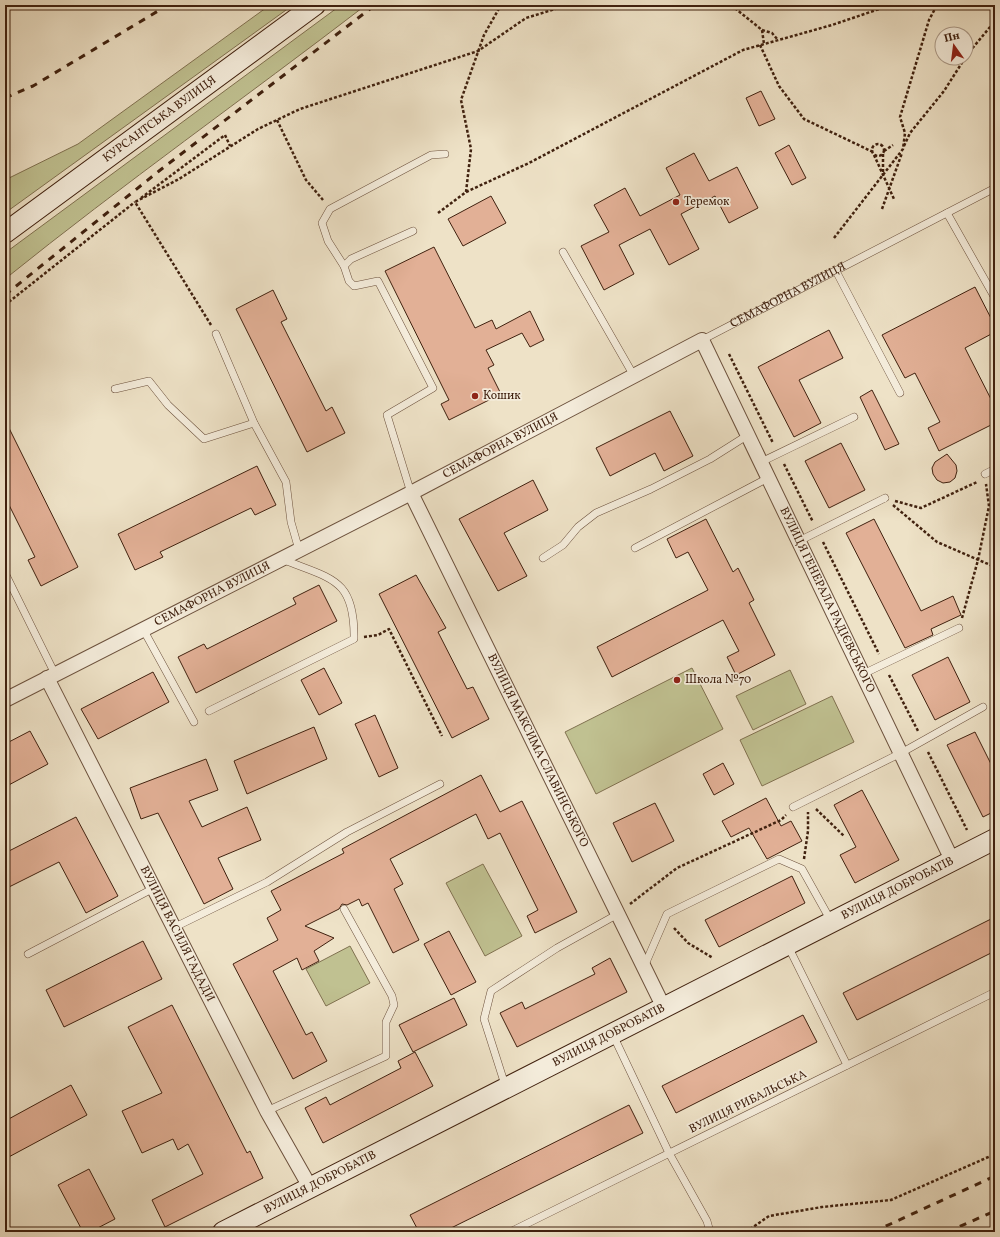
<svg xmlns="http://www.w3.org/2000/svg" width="1000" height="1237" viewBox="0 0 1000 1237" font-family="Vollkorn,serif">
	<rect width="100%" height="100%" fill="#eee2c7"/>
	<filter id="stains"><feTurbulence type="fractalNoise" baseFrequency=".005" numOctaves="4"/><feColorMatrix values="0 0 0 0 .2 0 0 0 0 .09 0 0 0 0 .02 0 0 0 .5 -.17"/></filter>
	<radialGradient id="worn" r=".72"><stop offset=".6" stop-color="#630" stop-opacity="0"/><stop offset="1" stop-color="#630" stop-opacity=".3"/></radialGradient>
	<g fill="#c0c191" stroke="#807150">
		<path d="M270,5H293L5,213V180L78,144Z"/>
		<path d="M341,5H366C246,97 123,184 5,279V253Z"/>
		<path d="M692,668L723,729L596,794L565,732Z"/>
		<path d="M790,670L806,704L753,730L736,696Z"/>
		<path d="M832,696L854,742L762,786L740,740Z"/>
		<path d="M483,864L522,936L485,956L446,883Z"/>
		<path d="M350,946L370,983L326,1006L306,969Z"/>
	</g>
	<g fill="#e2b096" stroke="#40210f">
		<path d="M761,91L775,119L759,126L746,98Z"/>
		<path d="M789,145L806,178L792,185L775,153Z"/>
		<path d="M694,153L709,181L737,167L758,208L729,223L715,196L681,214L699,249L669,265L650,229L619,245L634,274L604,290L581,246L609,232L594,205L625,188L640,216L680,195L666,168Z"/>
		<path d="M491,196L506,223L463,246L448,219Z"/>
		<path d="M434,247L475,328L492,320L496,329L530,311L544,340L530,347L522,333L486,350L494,365L488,368L501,394L449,420L441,404L449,400L385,271Z"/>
		<path d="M975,287L995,326V332L965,348L995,407V423L939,451L928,428L940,422L915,373L905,378L882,335Z"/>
		<path d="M273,290L287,319L281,322L326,411L332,407L345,433L307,452L236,309Z"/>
		<path d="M829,330L843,358L799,380L821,423L794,437L758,367Z"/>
		<path d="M872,390L899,444L885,450L860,397Z"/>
		<path d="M670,411L693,456L664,471L655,453L610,476L596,448Z"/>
		<path d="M5,420L78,567L41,586L28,560L35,557L5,497Z"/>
		<path d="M841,443L865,490L829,508L805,461Z"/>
		<path d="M947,454L956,465L957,471L955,478L950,482L943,483L937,480L933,474L932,468L935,462Z"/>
		<path d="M257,466L276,505L255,515L251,508L160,552L163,557L135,570L118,534Z"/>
		<path d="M533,480L548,510L504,533L527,576L498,591L459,519Z"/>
		<path d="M706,519L733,572L738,568L754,600L749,603L775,655L736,675L727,657L739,651L723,620L612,677L597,647L708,590L688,552L676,558L667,539Z"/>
		<path d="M874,519L921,611L953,596L961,615L931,629L933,635L905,648L846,533Z"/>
		<path d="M416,575L446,628L438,632L467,689L473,687L489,719L452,738L379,594Z"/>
		<path d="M319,585L337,621L196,693L178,657L204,644L207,649L296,604L293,598Z"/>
		<path d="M948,657L970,702L935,720L912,675Z"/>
		<path d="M324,668L342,703L319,715L301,680Z"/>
		<path d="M153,672L169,702L98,739L81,709Z"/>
		<path d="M375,715L398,768L379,777L355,724Z"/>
		<path d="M314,727L327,759L247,794L234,761Z"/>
		<path d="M30,731L48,764L5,787V744Z"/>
		<path d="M975,732L995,772V811L983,817L947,745Z"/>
		<path d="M206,759L218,790L189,801L202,827L247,807L261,840L218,858L233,889L204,904L158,813L141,819L130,788Z"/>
		<path d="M723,763L734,784L714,795L703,774Z"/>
		<path d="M481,775L500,812L522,801L577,912L535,933L527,916L538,910L500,833L488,839L476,814L390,859L403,884L394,889L419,940L393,953L368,903L362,906L359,899L347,905L342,904L339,909L305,926L334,938L314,951L319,961L302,970L297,958L273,971L306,1035L312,1032L327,1061L293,1079L233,964L278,940L267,918L281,910L271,891L344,853L342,849Z"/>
		<path d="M862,790L899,860L855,883L840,855L856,847L834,805Z"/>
		<path d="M766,798L781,826L791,821L802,841L767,859L749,828L731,837L722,821Z"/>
		<path d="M655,803L674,841L632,862L613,823Z"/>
		<path d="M76,817L118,896L86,913L59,862L5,889V853Z"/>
		<path d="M792,876L805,903L719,947L705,920Z"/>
		<path d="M995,917V951L857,1020L843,993Z"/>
		<path d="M449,931L476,982L451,995L424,944Z"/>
		<path d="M143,941L162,979L64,1027L46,990Z"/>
		<path d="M610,958L627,992L517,1047L500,1013L522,1002L525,1009L595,974L592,968Z"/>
		<path d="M454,998L467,1025L413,1052L399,1025Z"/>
		<path d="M172,1005L247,1153L250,1151L263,1178L165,1227L152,1200L203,1174L188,1144L178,1150L173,1139L142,1153L122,1111L162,1093L128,1027Z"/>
		<path d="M803,1015L817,1042L676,1113L662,1086Z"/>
		<path d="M415,1052L433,1086L323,1143L305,1108L326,1097L330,1105L401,1068L398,1061Z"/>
		<path d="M71,1085L87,1115L5,1159V1121Z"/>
		<path d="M629,1105L643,1133L443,1232H419L410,1215Z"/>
		<path d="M89,1169L115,1219L90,1232H83L58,1185Z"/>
	</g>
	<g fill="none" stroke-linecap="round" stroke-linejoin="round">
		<g stroke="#6c513d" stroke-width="8">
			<g id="lane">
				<path d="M947,213L995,298"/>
				<path d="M563,252L634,376"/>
				<path d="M344,266L328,241L322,223L330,209L431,155L445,154"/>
				<path d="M836,271L900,393"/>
				<path d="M216,334L254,423L286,482L291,522L299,550"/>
				<path id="s1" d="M702,340L995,188"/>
				<path d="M115,389L149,381L168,405L204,439L254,423"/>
				<path d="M761,462L854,417"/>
				<path d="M985,474L995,469"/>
				<path d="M411,493L387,415L433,388L378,281L354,286L349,281L344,266L351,259L413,231"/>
				<path d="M799,541L885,498"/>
				<path d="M635,548L768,478"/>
				<path d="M543,558L563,545L578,527L596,513L651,489L710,459L748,435"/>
				<path d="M5,573L55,674"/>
				<path d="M143,629L194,722"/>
				<path d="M863,674L959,628"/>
				<path d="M209,711L354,639C355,577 330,579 282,559"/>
				<path d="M793,807L901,753L983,707"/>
				<path d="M175,927L267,882L347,832L440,784"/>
				<path d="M788,946L847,1065"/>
				<path d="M28,954L154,888"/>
				<path d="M644,967L667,914L779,859L802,869L831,921"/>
				<path d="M613,1035L669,1153L707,1221L710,1232"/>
				<path d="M506,1088L484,1019L491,991L557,948L618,914"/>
				<path d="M267,1111L386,1056V1022L394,1005L392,996L344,909"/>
				<path d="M510,1232L995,992"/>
			</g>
		</g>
		<g stroke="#6c513d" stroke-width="16">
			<g id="street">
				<path id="s2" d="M411,493L664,1008"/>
				<path id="s3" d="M47,678L267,1111L310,1187"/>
				<path id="s4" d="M5,700L411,493L702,340L952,860"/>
			</g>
		</g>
		<g stroke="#40210f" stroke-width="22">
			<g id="secondary">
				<path id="s5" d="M5,233L315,5"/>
				<path id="s6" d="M223,1232L995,839"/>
			</g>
		</g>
		<g stroke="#40210f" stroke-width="2.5" stroke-dasharray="3 2" stroke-linecap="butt">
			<path d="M731,5L762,30L764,44"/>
			<path d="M995,5V6"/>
			<path d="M762,30L772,33L778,40"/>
			<path d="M760,45L779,86L804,119L873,152"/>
			<path d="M966,56L995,21"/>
			<path d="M277,120L306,180L323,200"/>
			<circle cx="878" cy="150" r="6"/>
			<path d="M904,146L910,133L944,91L965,58"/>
			<path d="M884,151L893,145"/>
			<path d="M883,154V172"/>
			<path d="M874,155L894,199"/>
			<path d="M466,192L529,163L743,50L832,25L891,5"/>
			<path d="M141,198L225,135L230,146"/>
			<path d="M882,209L902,153"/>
			<path d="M438,213L466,192L471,149L461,100L484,35L501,5"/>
			<path d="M834,238L903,149L905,133L900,117L929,20L937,5"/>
			<path d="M5,305L135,202"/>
			<path d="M211,325L135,202L179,179L258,129L300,109L478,51L526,18L568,5"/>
			<path d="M729,354L773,443"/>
			<path d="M784,464L813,522"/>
			<path d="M895,501L921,508L977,482"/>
			<path d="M893,505L937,542L995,567"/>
			<path d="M823,542L879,654"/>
			<path d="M962,618L978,560L989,506L986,484"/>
			<path d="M364,637L378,635L389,629L442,736"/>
			<path d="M889,675L918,731"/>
			<path d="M928,752L967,830"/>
			<path d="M816,809L844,836"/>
			<path d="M804,859L808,831V812"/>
			<path d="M630,904L677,868L781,820L786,815"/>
			<path d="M674,928L688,943L713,958"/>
			<path d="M746,1232L769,1216L822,1207L891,1200L995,1154"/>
		</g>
		<use href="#lane" stroke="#f4ecdb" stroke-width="7"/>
		<use href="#street" stroke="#f4ecdb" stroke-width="14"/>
		<use href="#secondary" stroke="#f4ecdb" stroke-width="20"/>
		<g stroke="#40210f" stroke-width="3" stroke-dasharray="7 7" stroke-linecap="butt">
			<path d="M5,98L33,86L168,5"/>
			<path d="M5,295L159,171L375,5"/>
			<path d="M873,1232L995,1176"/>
			<path d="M947,1232L995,1211"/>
			<path d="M988,1232L995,1229"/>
		</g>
	</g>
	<g fill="#8f2418" stroke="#f4ecdb" stroke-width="1.5">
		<circle cx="676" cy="202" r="4"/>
		<circle cx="475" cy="396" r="4"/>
		<circle cx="677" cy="680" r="4"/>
	</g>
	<g text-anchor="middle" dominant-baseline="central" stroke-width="3.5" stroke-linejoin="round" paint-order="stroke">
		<g font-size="12" fill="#40210f" stroke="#f4ecdb">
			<text stroke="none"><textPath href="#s5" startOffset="192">КУРСАНТСЬКА ВУЛИЦЯ</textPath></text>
			<text stroke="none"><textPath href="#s1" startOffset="97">СЕМАФОРНА ВУЛИЦЯ</textPath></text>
			<text stroke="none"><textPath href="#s4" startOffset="557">СЕМАФОРНА ВУЛИЦЯ</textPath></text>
			<text stroke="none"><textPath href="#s4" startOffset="233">СЕМАФОРНА ВУЛИЦЯ</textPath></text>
			<text stroke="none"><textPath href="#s4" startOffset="1073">ВУЛИЦЯ ГЕНЕРАЛА РАДІЄВСЬКОГО</textPath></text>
			<text stroke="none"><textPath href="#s2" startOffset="287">ВУЛИЦЯ МАКСИМА СЛАВИНСЬКОГО</textPath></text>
			<text stroke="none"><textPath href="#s6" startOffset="757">ВУЛИЦЯ ДОБРОБАТІВ</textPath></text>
			<text stroke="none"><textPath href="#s3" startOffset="287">ВУЛИЦЯ ВАСИЛЯ ГАДАДИ</textPath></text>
			<text stroke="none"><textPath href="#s6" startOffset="433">ВУЛИЦЯ ДОБРОБАТІВ</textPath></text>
			<text transform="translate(748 1102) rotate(-26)">ВУЛИЦЯ РИБАЛЬСЬКА</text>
			<text stroke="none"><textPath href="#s6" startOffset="109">ВУЛИЦЯ ДОБРОБАТІВ</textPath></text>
		</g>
		<g font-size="12" fill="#40210f" stroke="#f4ecdb" text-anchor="start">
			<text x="684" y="202">Теремок</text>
			<text x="483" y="396">Кошик</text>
			<text x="685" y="680">Школа №70</text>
		</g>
	</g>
	<rect width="1000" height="1237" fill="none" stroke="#eee2c7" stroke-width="20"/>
	<rect x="6" y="6" width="988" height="1225" fill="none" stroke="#40210f" stroke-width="2"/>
	<rect x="10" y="10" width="980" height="1217" fill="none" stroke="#40210f"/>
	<g transform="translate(954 46) rotate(346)"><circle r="19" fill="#f4ecdb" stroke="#ac9b89"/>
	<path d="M0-3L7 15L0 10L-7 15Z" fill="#8f2418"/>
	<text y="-6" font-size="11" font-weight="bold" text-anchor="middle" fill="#40210f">Пн</text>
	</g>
	<rect width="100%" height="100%" filter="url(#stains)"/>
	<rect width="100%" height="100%" fill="url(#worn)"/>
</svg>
